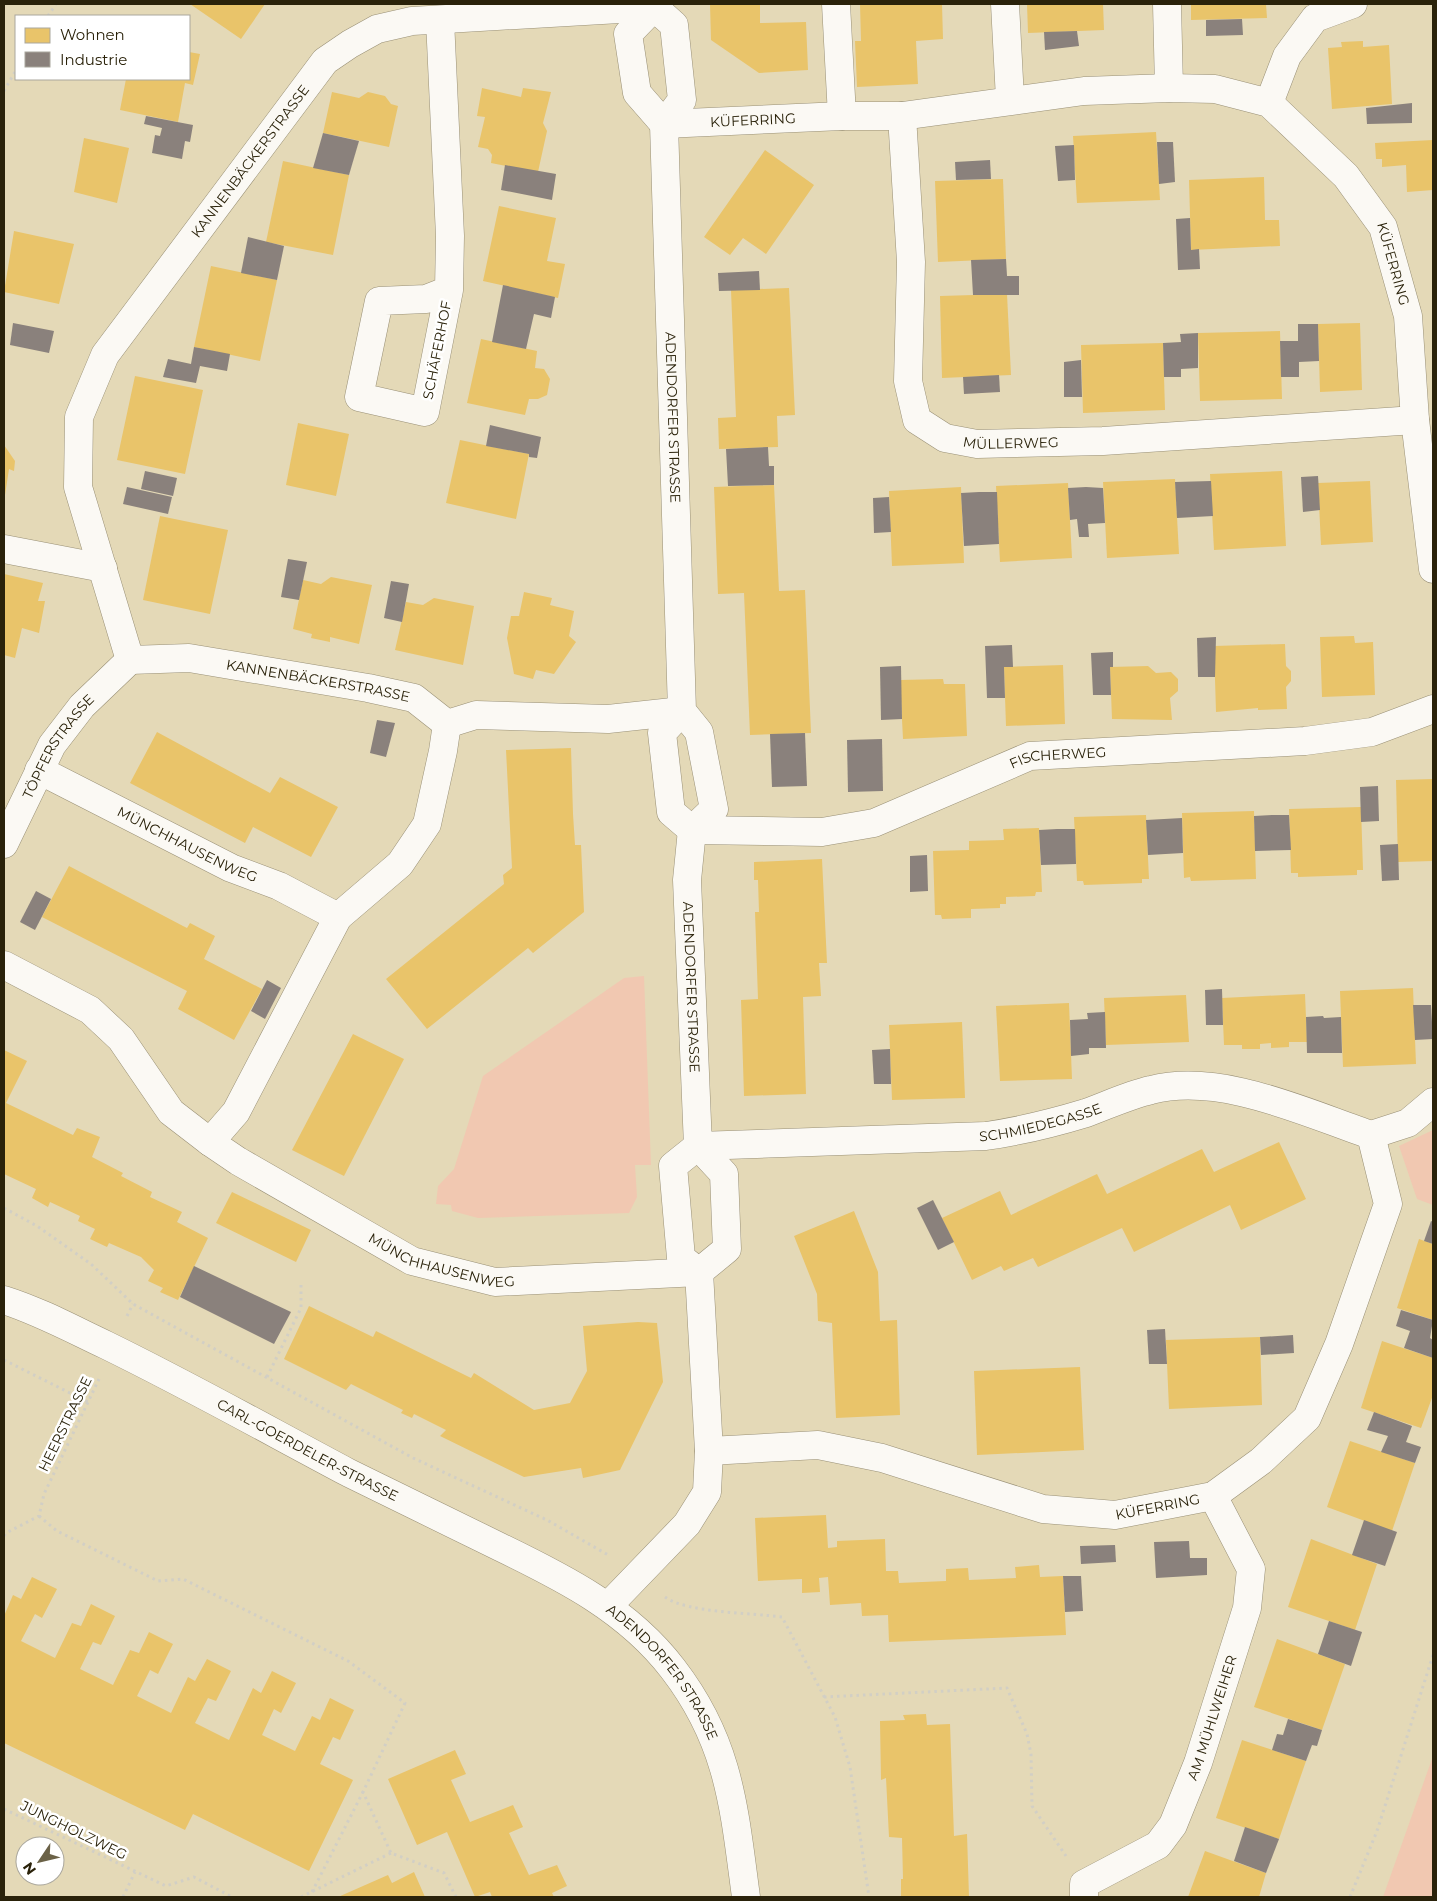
<svg xmlns="http://www.w3.org/2000/svg" width="1437" height="1901" viewBox="0 0 1437 1901" font-family="Montserrat,sans-serif">
	<rect width="100%" height="100%" fill="#e4d9b7"/>
	<g fill="#f1c8b1">
		<path d="M644,976L651,1165H635L637,1197L629,1213L478,1218L452,1211L451,1205L436,1204L438,1186L454,1169L483,1076L624,978Z"/>
		<path d="M1433,1130V1205L1417,1199L1399,1146Z"/>
		<path d="M1433,1756V1897H1383Z"/>
	</g>
	<g fill="#e9c46a">
		<path d="M190,4H265L241,39Z"/>
		<path d="M710,4H760V23L806,22L808,70L759,73L711,40Z"/>
		<path d="M860,4H942L943,39L916,41L918,84L857,87L855,41H861Z"/>
		<path d="M1027,4H1103L1104,30L1028,33Z"/>
		<path d="M1191,4H1266L1267,18L1191,20Z"/>
		<path d="M1363,41V47L1389,45L1392,104L1332,109L1328,48L1342,47L1341,42Z"/>
		<path d="M189,52L200,54L193,85L185,83L178,122L120,110L126,79H189Z"/>
		<path d="M482,88L521,97L523,88L551,92L543,123L547,131L538,172L491,163L492,155L488,149L478,147L485,117L477,116Z"/>
		<path d="M332,92L359,98L368,92L385,96L391,104L398,106L389,147L323,133Z"/>
		<path d="M1156,132L1160,200L1077,203L1073,136Z"/>
		<path d="M84,138L129,148L117,203L74,192Z"/>
		<path d="M1433,140V190L1407,192L1406,165L1382,167V159H1376L1375,143Z"/>
		<path d="M765,150L814,185L766,254L743,238L730,255L704,237Z"/>
		<path d="M283,161L349,175L333,255L266,242Z"/>
		<path d="M1264,177L1265,220H1279L1280,246L1191,250L1189,180Z"/>
		<path d="M1003,179L1006,259L938,262L935,181Z"/>
		<path d="M499,206L556,218L547,261L565,264L558,298L483,281Z"/>
		<path d="M14,231L74,244L59,304L4,292Z"/>
		<path d="M211,266L277,280L260,361L194,347Z"/>
		<path d="M789,288L795,415L777,416L778,447L719,449L718,418L736,417L731,290Z"/>
		<path d="M1007,294L1011,375L942,378L940,296Z"/>
		<path d="M1360,323L1362,390L1320,392L1318,324Z"/>
		<path d="M1280,331L1282,399L1200,401L1198,333Z"/>
		<path d="M481,339L537,351L535,368L544,369L550,379L547,395L538,399H529L525,415L467,403Z"/>
		<path d="M1163,343L1165,410L1083,413L1081,345Z"/>
		<path d="M135,376L203,390L185,474L117,460Z"/>
		<path d="M298,423L349,434L336,496L286,485Z"/>
		<path d="M460,440L529,454L516,519L446,503Z"/>
		<path d="M4,445L15,461L14,471L9,469L5,495Z"/>
		<path d="M1282,471L1286,546L1214,550L1210,474Z"/>
		<path d="M1175,479L1179,554L1107,558L1103,482Z"/>
		<path d="M1370,481L1373,542L1321,545L1318,483Z"/>
		<path d="M1068,483L1072,558L1000,562L996,486Z"/>
		<path d="M774,485L779,591L805,590L811,733L750,735L744,593L718,594L714,487Z"/>
		<path d="M961,487L964,563L892,566L889,491Z"/>
		<path d="M160,516L228,530L210,614L143,600Z"/>
		<path d="M4,574L43,583L38,601H45L39,633L22,628L15,658L4,655Z"/>
		<path d="M331,577L372,585L359,644L330,637V642L311,638L312,634L293,629L303,580L321,584Z"/>
		<path d="M524,592L552,598L550,605L574,611L569,636L576,642L554,674L536,670L533,679L514,674L507,638L511,616H519Z"/>
		<path d="M434,598L474,606L463,665L395,650L406,602L423,605Z"/>
		<path d="M1354,636L1355,643L1373,642L1375,695L1322,697L1320,637Z"/>
		<path d="M1285,644L1286,666L1291,671V681L1286,687L1287,709L1258,710V708L1216,712L1214,646Z"/>
		<path d="M1063,665L1065,724L1006,726L1004,667Z"/>
		<path d="M1148,666L1156,673L1171,672L1178,679V691L1170,698L1172,720L1112,719L1110,667Z"/>
		<path d="M943,679L944,684H965L967,736L903,739L900,680Z"/>
		<path d="M157,732L270,793L280,777L338,807L311,857L253,827L245,843L130,783Z"/>
		<path d="M571,748L573,814L575,845H581L584,912L533,953L528,948L427,1029L386,979L504,884L503,875L512,868L506,750Z"/>
		<path d="M1433,779V861L1398,862L1396,780Z"/>
		<path d="M1361,807L1363,870H1357V875L1298,877V873H1291L1289,809Z"/>
		<path d="M1254,811L1256,879L1191,881L1190,877L1184,878L1182,813Z"/>
		<path d="M1146,815L1149,879H1142V883L1084,885L1083,881H1077L1074,817Z"/>
		<path d="M1039,828L1042,892H1036L1035,896L1006,897V904H1000V908L971,909V918L942,919L941,915H935L933,851L969,850V841L1004,840L1003,829Z"/>
		<path d="M822,859L827,963H819L821,996L803,997L806,1094L744,1096L741,1000L758,999L755,912H759L758,880H754V862Z"/>
		<path d="M69,866L183,926L187,928L190,923L215,936L204,959L262,989L234,1040L178,1009L187,991L42,917Z"/>
		<path d="M1413,988L1416,1064L1343,1067L1340,991Z"/>
		<path d="M1305,994L1307,1042H1289V1047L1271,1048V1043L1260,1044V1049H1242V1045H1224L1222,998Z"/>
		<path d="M1186,995L1189,1042L1106,1045L1104,998Z"/>
		<path d="M1069,1003L1072,1079L1000,1081L996,1006Z"/>
		<path d="M962,1022L965,1098L892,1100L889,1025Z"/>
		<path d="M353,1034L404,1059L344,1176L292,1150Z"/>
		<path d="M4,1050L27,1061L6,1103L73,1135L77,1128L100,1137L92,1157L123,1173L121,1176L152,1192L150,1197L182,1212L177,1222L208,1238L178,1300L160,1292L163,1288L148,1281L154,1270L141,1257L109,1243L107,1247L90,1239L95,1229L78,1221L80,1216L50,1202L48,1207L32,1198L36,1189L4,1174Z"/>
		<path d="M1279,1142L1306,1199L1241,1230L1230,1205L1134,1252L1122,1228L1038,1267L1033,1258L1004,1271L1001,1266L972,1280L942,1218L1000,1191L1011,1215L1097,1174L1107,1194L1202,1149L1214,1172Z"/>
		<path d="M232,1192L311,1230L296,1262L216,1223Z"/>
		<path d="M854,1211L878,1272L880,1321L897,1320L900,1415L836,1418L832,1323L818,1321L817,1294L794,1236Z"/>
		<path d="M1419,1239L1433,1244V1320L1397,1308Z"/>
		<path d="M309,1306L373,1337L376,1331L471,1378L474,1373L534,1410L570,1403L587,1371L583,1326L638,1322L657,1323L663,1382L620,1470L583,1478L581,1468L524,1477L440,1436L446,1430L414,1414L412,1418L401,1413L403,1410L351,1384L346,1390L284,1359Z"/>
		<path d="M1260,1337L1262,1405L1169,1409L1166,1340Z"/>
		<path d="M1382,1341L1433,1358V1395L1421,1428L1361,1408Z"/>
		<path d="M1080,1367L1084,1450L977,1455L974,1371Z"/>
		<path d="M1350,1441L1415,1463L1392,1531L1327,1507Z"/>
		<path d="M826,1515L828,1548L837,1547V1541L885,1539L886,1571H898L899,1583L946,1581V1569L968,1568L969,1580L1016,1578L1015,1567L1039,1565L1040,1577L1063,1576L1066,1635L889,1642L888,1615L862,1616L861,1603L830,1605L828,1577L819,1578L820,1592L802,1593V1579L758,1581L755,1518Z"/>
		<path d="M1311,1539L1377,1564L1355,1630L1288,1607Z"/>
		<path d="M32,1577L57,1589L42,1618L35,1614L21,1641L55,1658L72,1623L81,1626L91,1604L115,1616L101,1645L93,1642L80,1669L113,1685L130,1650L139,1653L149,1632L173,1644L158,1674L150,1670L137,1696L171,1713L188,1677L195,1681L207,1659L231,1671L216,1701L208,1698L195,1723L229,1740L253,1688L261,1693L272,1671L296,1683L281,1713L274,1709L262,1735L295,1751L312,1716L320,1720L330,1698L354,1710L340,1740L333,1737L320,1764L353,1780L309,1871L193,1814L185,1830L4,1743V1616L13,1595L21,1599Z"/>
		<path d="M1277,1639L1345,1664L1322,1730L1254,1707Z"/>
		<path d="M926,1714L927,1725L950,1724L954,1836L967,1834L969,1897H901V1879H903L902,1838L889,1837L886,1778L881,1780L880,1721L905,1720L903,1715Z"/>
		<path d="M1242,1740L1306,1761L1279,1839L1216,1818Z"/>
		<path d="M455,1750L466,1774L451,1780L470,1822L513,1805L523,1827L509,1833L529,1875L557,1865L567,1886L552,1893L554,1897H492L490,1892L475,1897L447,1832L417,1845L388,1779Z"/>
		<path d="M1205,1851L1266,1873L1259,1897H1188Z"/>
		<path d="M414,1872L425,1897H338L388,1875L392,1883Z"/>
	</g>
	<g fill="#8a817c">
		<path d="M1242,19L1243,35L1206,36V20Z"/>
		<path d="M1077,31L1079,46L1045,50L1044,32Z"/>
		<path d="M1412,103V123L1367,124L1366,108Z"/>
		<path d="M146,116L193,125L190,142L185,141L182,159L152,153L155,135L160,136L162,128L144,124Z"/>
		<path d="M323,133L359,141L349,175L313,168Z"/>
		<path d="M1157,142H1173L1175,182L1159,184Z"/>
		<path d="M1074,145L1075,180L1058,181L1055,146Z"/>
		<path d="M990,160L991,179L956,180L955,162Z"/>
		<path d="M505,165L556,174L552,200L501,190Z"/>
		<path d="M1190,218L1191,250L1199,249L1200,269L1178,270L1176,219Z"/>
		<path d="M248,237L284,246L277,280L241,273Z"/>
		<path d="M1006,259L1007,276H1019V295H973L971,260Z"/>
		<path d="M759,271L760,290L719,291L718,273Z"/>
		<path d="M503,285L555,297L551,318L534,314L526,349L492,342Z"/>
		<path d="M13,323L54,331L49,353L10,345Z"/>
		<path d="M1298,324H1318L1319,361L1299,362V377H1281L1280,341H1298Z"/>
		<path d="M1198,333V368L1181,369V377H1164L1163,343L1181,342L1180,334Z"/>
		<path d="M194,347L230,354L227,371L200,366L196,383L163,377L168,359L191,364Z"/>
		<path d="M1081,360L1082,397H1064V362Z"/>
		<path d="M999,375L1000,392L964,394L963,377Z"/>
		<path d="M490,425L541,437L537,458L529,457V454L486,446Z"/>
		<path d="M768,447L769,466H774V485L728,486L726,449Z"/>
		<path d="M145,471L177,478L173,496L141,489Z"/>
		<path d="M1318,476L1320,510L1303,512L1301,477Z"/>
		<path d="M1211,481L1213,516L1177,518L1175,482Z"/>
		<path d="M127,487L172,497L168,514L123,504Z"/>
		<path d="M1086,487L1103,488L1105,523L1088,524L1089,537H1079L1077,519L1070,520L1068,488Z"/>
		<path d="M979,492H997L999,544L964,546L961,493Z"/>
		<path d="M889,497L891,532L874,533L873,498Z"/>
		<path d="M288,559L307,562L299,600L281,597Z"/>
		<path d="M391,581L409,584L402,622L384,618Z"/>
		<path d="M1216,637L1215,677H1198L1197,638Z"/>
		<path d="M1012,645L1013,667H1004L1005,698H987L985,646Z"/>
		<path d="M1113,652V667H1110L1111,695H1093L1091,653Z"/>
		<path d="M901,666L902,719L881,720L880,667Z"/>
		<path d="M377,720L395,723L386,757L370,753Z"/>
		<path d="M805,733L807,786L772,787L770,734Z"/>
		<path d="M882,739L883,791L848,792L847,740Z"/>
		<path d="M1378,786L1379,821L1361,822L1360,787Z"/>
		<path d="M1272,815H1289L1291,850L1255,851L1254,816Z"/>
		<path d="M1182,818L1183,853L1148,855L1146,820Z"/>
		<path d="M1057,829H1075L1076,864L1041,865L1039,830Z"/>
		<path d="M1398,844L1399,880L1382,881L1380,845Z"/>
		<path d="M927,855L928,891L910,892V856Z"/>
		<path d="M36,891L51,899L35,930L20,922Z"/>
		<path d="M267,980L281,988L265,1019L251,1011Z"/>
		<path d="M1222,989L1223,1025H1206L1205,990Z"/>
		<path d="M1413,1005H1431L1433,1039L1415,1040Z"/>
		<path d="M1105,1012L1106,1048H1089V1054L1071,1056L1070,1020L1088,1019L1087,1013Z"/>
		<path d="M1323,1016L1324,1018L1341,1017L1342,1053H1307L1306,1017Z"/>
		<path d="M890,1049L891,1084H874L872,1050Z"/>
		<path d="M933,1200L954,1242L938,1250L917,1208Z"/>
		<path d="M1431,1221L1433,1222V1244L1424,1241Z"/>
		<path d="M194,1266L291,1312L274,1344L180,1297Z"/>
		<path d="M1401,1310L1433,1320L1430,1338L1433,1340V1358L1404,1348L1410,1331L1396,1326Z"/>
		<path d="M1165,1329L1167,1364H1149L1147,1330Z"/>
		<path d="M1293,1335L1294,1353L1261,1355L1260,1337Z"/>
		<path d="M1374,1412L1412,1426L1406,1442L1421,1447L1415,1463L1381,1452L1388,1436L1367,1430Z"/>
		<path d="M1364,1520L1397,1532L1385,1566L1352,1555Z"/>
		<path d="M1189,1541L1190,1558H1207V1575L1156,1578L1154,1542Z"/>
		<path d="M1115,1545L1116,1562L1081,1564L1080,1546Z"/>
		<path d="M1063,1576H1081L1083,1611L1065,1612Z"/>
		<path d="M1329,1621L1362,1632L1351,1666L1318,1654Z"/>
		<path d="M1288,1719L1322,1730L1317,1746L1312,1745L1306,1761L1272,1750L1277,1734L1283,1735Z"/>
		<path d="M1245,1827L1279,1839L1266,1873L1234,1861Z"/>
	</g>
	<g fill="none" stroke-linecap="round" stroke-linejoin="round">
		<g stroke="#999076" stroke-width="29">
			<g id="minor">
				<path id="s1" d="M654,4V7L674,25L682,100L664,124L682,711L699,732L714,809L692,830L687,880L698,1146L724,1174L727,1249L699,1272"/>
				<path d="M836,4L842,116"/>
				<path d="M1005,4L1010,99"/>
				<path d="M1167,4L1169,88"/>
				<path d="M654,7L628,34L637,93L664,124"/>
				<path d="M440,20L450,236L449,290L425,412L359,397L379,301L426,299L449,290"/>
				<path d="M1269,103L1287,56L1315,18L1353,4"/>
				<path id="s2" d="M902,116L911,262L908,381L917,420L945,438L977,444L1103,441L1415,420"/>
				<path id="s3" d="M664,124L842,116H902L1084,91L1169,88L1215,89L1269,103L1346,176L1383,227L1408,316L1415,420L1433,569"/>
				<path d="M4,549L103,568"/>
				<path id="s4" d="M130,660L78,487L79,417L105,355L325,61L350,44L377,29L412,21L654,7"/>
				<path id="s5" d="M130,660L189,658L368,688L414,698L447,724L476,715L608,719L682,711"/>
				<path d="M682,711L662,733L671,812L692,830"/>
				<path id="s6" d="M39,770L231,868L279,886L338,917"/>
				<path id="s7" d="M692,830L822,832L874,823L1030,756L1305,741L1372,732L1433,709"/>
				<path id="s8" d="M4,844L52,745L82,706L130,660"/>
				<path id="s9" d="M4,965L90,1010L121,1039L171,1112L210,1142L238,1161L412,1261L495,1282L699,1272"/>
				<path d="M1371,1135L1408,1123L1433,1102"/>
				<path d="M210,1142L236,1112L338,917L400,864L427,824L443,751L447,724"/>
				<path id="s10" d="M698,1146L986,1136C1021,1131 1053,1123 1086,1113C1108,1105 1129,1095 1151,1090C1221,1072 1306,1113 1371,1135"/>
				<path d="M698,1146L673,1166L681,1258L699,1272"/>
				<path id="s11" d="M4,1300C39,1311 72,1329 106,1345C188,1385 268,1430 349,1473C399,1498 450,1522 500,1547C564,1578 628,1610 673,1669C730,1743 734,1808 746,1897"/>
				<path id="s12" d="M709,1451L818,1445L882,1458L1043,1509L1115,1515L1213,1496L1261,1461L1307,1418L1339,1344L1388,1204L1371,1135"/>
				<path d="M608,1606L687,1524L707,1492L709,1451L699,1272"/>
				<path id="s13" d="M1084,1897V1884L1158,1845L1173,1825L1198,1763L1247,1608L1251,1569L1213,1496"/>
			</g>
		</g>
		<g stroke="#d2cfc5" stroke-width="3" stroke-dasharray="2.5 4" stroke-linecap="butt">
			<path d="M48,16L56,4"/>
			<path d="M4,91L16,70"/>
			<path d="M4,1208L37,1226L91,1264L133,1304L413,1458L547,1520L610,1556"/>
			<path d="M127,1316L133,1304"/>
			<path d="M4,1360L88,1402"/>
			<path d="M267,1377L301,1308V1283"/>
			<path d="M39,1516L57,1531L158,1581L183,1579L348,1661L405,1703L363,1792L391,1853L444,1873L456,1897"/>
			<path d="M4,1536L6,1533L39,1516L44,1494L99,1379"/>
			<path d="M665,1597C687,1613 753,1613 782,1617L835,1717L850,1767L869,1897"/>
			<path d="M824,1697L1007,1688L1027,1734L1031,1754L1032,1806L1066,1856"/>
			<path d="M4,1809L166,1886L194,1877L232,1897"/>
			<path d="M312,1892L363,1792"/>
			<path d="M123,1897L135,1872"/>
			<path d="M301,1897L391,1853"/>
			<path d="M1350,1897L1377,1831L1433,1655"/>
		</g>
		<use href="#minor" stroke="#fbf9f4" stroke-width="28"/>
	</g>
	<g text-anchor="middle" dominant-baseline="central" stroke-width="5" stroke-linejoin="round" paint-order="stroke">
		<g font-size="14" fill="#2a220a" stroke="#fff">
			<text stroke="none"><textPath href="#s3" startOffset="89">KÜFERRING</textPath></text>
			<text stroke="none"><textPath href="#s4" startOffset="560">KANNENBÄCKERSTRASSE</textPath></text>
			<text stroke="none"><textPath href="#s3" startOffset="816">KÜFERRING</textPath></text>
			<text transform="translate(437 350) rotate(-79)">SCHÄFERHOF</text>
			<text stroke="none"><textPath href="#s1" startOffset="429">ADENDORFER STRASSE</textPath></text>
			<text stroke="none"><textPath href="#s2" startOffset="405">MÜLLERWEG</textPath></text>
			<text stroke="none"><textPath href="#s5" startOffset="190">KANNENBÄCKERSTRASSE</textPath></text>
			<text stroke="none"><textPath href="#s8" startOffset="112">TÖPFERSTRASSE</textPath></text>
			<text stroke="none"><textPath href="#s7" startOffset="380">FISCHERWEG</textPath></text>
			<text stroke="none"><textPath href="#s6" startOffset="166">MÜNCHHAUSENWEG</textPath></text>
			<text stroke="none"><textPath href="#s1" startOffset="1016">ADENDORFER STRASSE</textPath></text>
			<text stroke="none"><textPath href="#s10" startOffset="344">SCHMIEDEGASSE</textPath></text>
			<text stroke="none"><textPath href="#s9" startOffset="540">MÜNCHHAUSENWEG</textPath></text>
			<text transform="translate(65 1424) rotate(-64)">HEERSTRASSE</text>
			<text stroke="none"><textPath href="#s11" startOffset="339">CARL-GOERDELER-STRASSE</textPath></text>
			<text stroke="none"><textPath href="#s12" startOffset="459">KÜFERRING</textPath></text>
			<text stroke="none"><textPath href="#s11" startOffset="764">ADENDORFER STRASSE</textPath></text>
			<text stroke="none"><textPath href="#s13" startOffset="236">AM MÜHLWEIHER</textPath></text>
			<text transform="translate(74 1830) rotate(26)">JUNGHOLZWEG</text>
		</g>
	</g>
	<rect width="1437" height="1901" fill="none" stroke="#2a220a" stroke-width="10"/>
	<rect x="15" y="15" width="175" height="65" fill="#ffffff" stroke="#aaa79d"/>
	<rect x="25" y="28" width="25" height="15" fill="#e9c46a" stroke="#aaa79d"/>
	<text x="60" y="40" font-size="15" fill="#2a220a">Wohnen</text>
	<rect x="25" y="52" width="25" height="15" fill="#8a817c" stroke="#aaa79d"/>
	<text x="60" y="65" font-size="15" fill="#2a220a">Industrie</text>
	<g transform="translate(40 1861) rotate(235)"><circle r="24" fill="#ffffff" stroke="#aaa79d"/>
	<path d="M0-4L9 19L0 12L-9 19Z" fill="#6b6247"/>
	<text y="-8" font-size="14" font-weight="bold" text-anchor="middle" fill="#2a220a">N</text>
	</g>
</svg>
